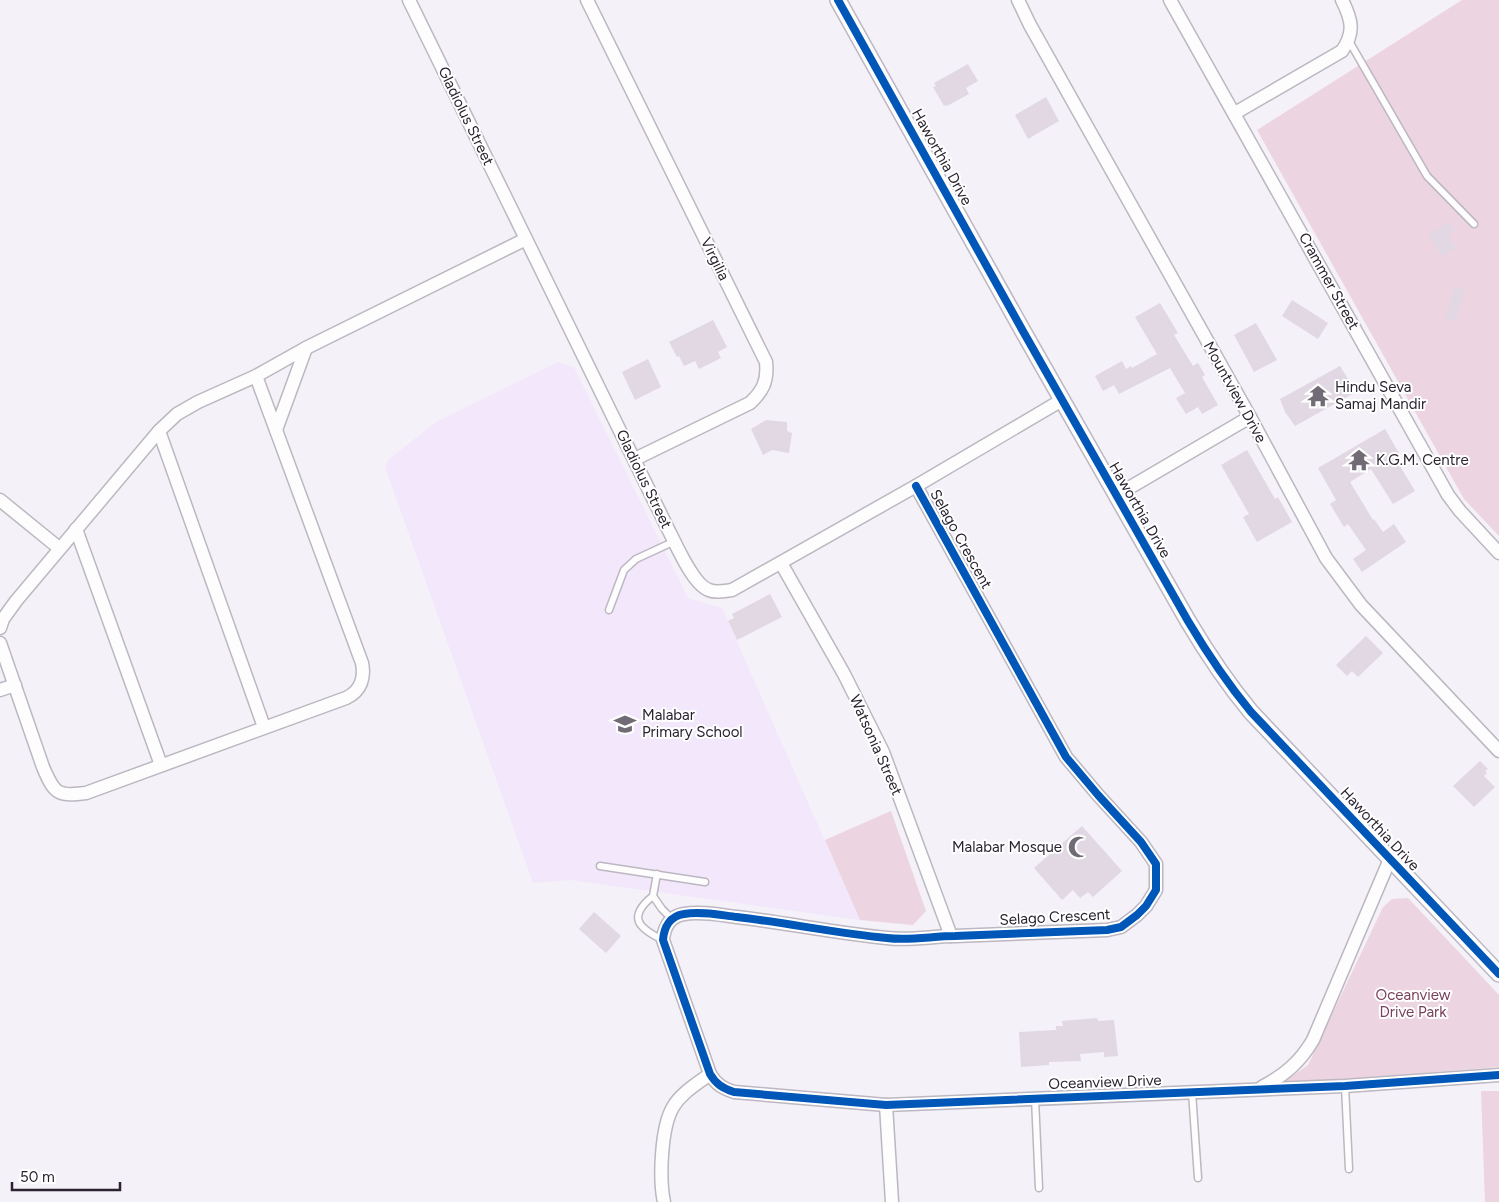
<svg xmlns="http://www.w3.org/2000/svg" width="1499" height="1202" viewBox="0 0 1499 1202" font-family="Figtree,sans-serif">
	<rect width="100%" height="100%" fill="#f5f1f8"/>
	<path fill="#f2e7fb" d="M558,362L574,367L688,598L722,608L860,920L570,880L533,883L385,467L388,460L436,422Z"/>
	<g fill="#ecd4e0">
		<path d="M1462,0H1499V536L1464,499L1257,130Z"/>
		<path d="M891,811L926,911L913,925L860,920L825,840Z"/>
		<path d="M1408,898L1499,995V1067L1281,1084L1308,1065L1383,907L1392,899Z"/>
		<path d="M1481,1091H1499V1202H1485Z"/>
	</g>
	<g fill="#e1d8e3">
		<path d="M968,64L978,81L966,88L969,94L947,106L946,105L944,106L933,87L936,86L934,83Z"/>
		<path d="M1046,97L1059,121L1028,139L1015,115Z"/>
		<path d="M1449,222L1455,231L1448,236L1456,248L1443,257L1428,235Z"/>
		<path d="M1454,286L1465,289L1456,321L1445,318Z"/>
		<path d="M1292,300L1328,323L1318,339L1282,316Z"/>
		<path d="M1160,303L1178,333L1174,335L1193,366L1198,363L1205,375L1202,377L1218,405L1202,414L1198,407L1186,414L1176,398L1185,393L1170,368L1119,394L1114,385L1103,391L1095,376L1122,361L1126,369L1131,366L1132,368L1157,354L1135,317Z"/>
		<path d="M713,320L727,347L718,352L721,358L699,369L695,361L684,366L679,356L677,357L669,342Z"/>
		<path d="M1256,323L1277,360L1254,372L1234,335Z"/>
		<path d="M648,359L661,387L635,400L622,372Z"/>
		<path d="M1340,366L1356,392L1295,426L1285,412L1280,399Z"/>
		<path d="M766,420L787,422V431L792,433L789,453L772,450L763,455L751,429Z"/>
		<path d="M1385,429L1399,453L1394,456L1415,491L1393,504L1371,469L1350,482L1373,520L1374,519L1383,532L1394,524L1406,542L1362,572L1353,559L1366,550L1348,524L1344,527L1330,504L1336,500L1318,468Z"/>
		<path d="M1247,450L1275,499L1278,497L1292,522L1257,542L1243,517L1249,514L1221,465Z"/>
		<path d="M770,594L782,617L737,640L728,621L734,618L732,614Z"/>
		<path d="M1366,636L1383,653L1358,677L1352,671L1347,676L1336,665Z"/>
		<path d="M1480,761L1488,769L1485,771L1487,773L1484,776L1495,787L1474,807L1453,786Z"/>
		<path d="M1082,826L1122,871L1093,897L1088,892L1080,898L1073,890L1062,900L1034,868Z"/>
		<path d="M594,912L621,936L606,953L579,929Z"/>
		<path d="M1097,1018L1098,1021L1114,1020L1118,1056L1104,1057V1052L1080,1054L1081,1061L1049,1062V1065L1021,1067L1019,1032L1056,1030V1026H1063L1062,1021Z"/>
	</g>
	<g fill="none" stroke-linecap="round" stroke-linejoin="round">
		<g stroke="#bcb7c0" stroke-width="9">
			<g id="service">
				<path d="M1349,41L1427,176L1474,224"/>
				<path d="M609,610L624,570L636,559L675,541"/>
				<path d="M600,866L705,882"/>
				<path d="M657,874L653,896L662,909L672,919"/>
				<path d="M653,896C627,917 638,928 663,940"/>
				<path d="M1345,1086L1349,1169"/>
				<path d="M1192,1092L1198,1178"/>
				<path d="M1035,1098L1039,1188"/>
			</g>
		</g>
		<g stroke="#bcb7c0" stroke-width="15">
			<g id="minor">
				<path d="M409,0L668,529C676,544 693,585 709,590C716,593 724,591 732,590L916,486L1062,400"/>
				<path d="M587,0L766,362C768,381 763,391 750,403L635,459"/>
				<path d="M1018,0L1030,25L1250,417L1326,558L1361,605L1499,751"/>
				<path d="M1170,0L1448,495L1460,511L1499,553"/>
				<path d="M1235,113L1342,51C1355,32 1352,20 1342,0"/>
				<path d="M276,430L306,348"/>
				<path d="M159,431L264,727"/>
				<path d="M916,486L1066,757L1098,795L1141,842L1156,864V890L1146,906L1137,915L1121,927L1107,930C1057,932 1006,934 955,936C933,936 910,941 887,938C837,933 787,923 737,917C720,915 701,911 684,914C670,916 664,927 663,940L710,1074C716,1084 722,1088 734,1092L886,1105L1345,1086L1499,1075"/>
				<path d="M1117,495L1250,417"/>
				<path d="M0,500L59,548"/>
				<path d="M76,529L161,765"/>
				<path d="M781,563L844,674L883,752L951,936"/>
				<path d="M0,628L3,619L16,601L159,431L177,414L198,402L256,376L306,348L526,239"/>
				<path d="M0,643L43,767C54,793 57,797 86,793L346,698C361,691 365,678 362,663L256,376"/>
				<path d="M0,690L15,685"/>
				<path d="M1262,1087C1285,1075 1300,1062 1313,1040L1390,859"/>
				<path d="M886,1105L892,1202"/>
				<path d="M664,1202C659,1179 661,1127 673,1107C681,1093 697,1084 710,1074"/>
			</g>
		</g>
		<g stroke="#bcb7c0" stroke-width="18">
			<path id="tertiary" d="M838,0L1024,333L1188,621C1207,653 1227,683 1251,712L1499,974"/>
		</g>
		<use href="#service" stroke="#fefdfe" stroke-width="6"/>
		<use href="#minor" stroke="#fefdfe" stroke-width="12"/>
		<use href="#tertiary" stroke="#fefdfe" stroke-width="15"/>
		<g stroke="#fff" stroke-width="11">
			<g id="cycleway">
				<path d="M838,0L1024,333L1188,621C1207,653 1227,683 1251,712L1499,974"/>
				<path d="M916,486L1066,757L1098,795L1141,842L1156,864V890L1146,906L1137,915L1121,927L1107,930C1057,932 1006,934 955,936C933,936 910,941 887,938C837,933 787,923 737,917C720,915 701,911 684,914C670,916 664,927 663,940L710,1074C716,1084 722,1088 734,1092L886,1105L1345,1086L1499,1075"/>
			</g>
		</g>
		<use href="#cycleway" stroke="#0057b8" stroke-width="8"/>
	</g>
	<defs>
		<g id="temple-bare" transform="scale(1.725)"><path d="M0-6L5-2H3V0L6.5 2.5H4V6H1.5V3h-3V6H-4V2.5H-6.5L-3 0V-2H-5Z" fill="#716b75" stroke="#fff" stroke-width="2.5" paint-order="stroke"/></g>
		<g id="school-bare" transform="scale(1.725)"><path d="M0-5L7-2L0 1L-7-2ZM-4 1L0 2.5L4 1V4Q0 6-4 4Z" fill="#716b75" stroke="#fff" stroke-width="2.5" paint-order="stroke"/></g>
		<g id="mosque-bare" transform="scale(1.725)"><path d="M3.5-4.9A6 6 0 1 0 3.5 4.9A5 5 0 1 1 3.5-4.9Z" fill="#716b75" stroke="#fff" stroke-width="2.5" paint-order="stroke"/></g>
	</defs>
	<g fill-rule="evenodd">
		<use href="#temple-bare" x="1318" y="396"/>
		<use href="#temple-bare" x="1359" y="460"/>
		<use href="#school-bare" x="625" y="724"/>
		<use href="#mosque-bare" x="1079" y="847"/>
	</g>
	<g text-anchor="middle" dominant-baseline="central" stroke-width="4" stroke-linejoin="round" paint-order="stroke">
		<g font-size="15" fill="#2a232f" stroke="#fff">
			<text transform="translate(466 116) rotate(64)">Gladiolus Street</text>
			<text transform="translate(942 157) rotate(61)">Haworthia Drive</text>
			<text transform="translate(715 259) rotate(64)">Virgilia</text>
			<text transform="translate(1329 281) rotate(61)">Crammer Street</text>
			<text transform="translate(1235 392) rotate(61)">Mountview Drive</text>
			<text transform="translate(644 479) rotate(64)">Gladiolus Street</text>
			<text transform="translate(1140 510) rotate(60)">Haworthia Drive</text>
			<text transform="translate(961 539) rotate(61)">Selago Crescent</text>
			<text transform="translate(876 745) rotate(66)">Watsonia Street</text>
			<text transform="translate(1380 829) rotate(47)">Haworthia Drive</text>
			<text transform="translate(1055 917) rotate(-3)">Selago Crescent</text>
			<text transform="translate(1105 1082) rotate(-2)">Oceanview Drive</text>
		</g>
		<g font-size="15" fill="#2a232f" stroke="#fff" text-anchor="start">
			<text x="1335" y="387">Hindu Seva<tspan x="1335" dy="17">Samaj Mandir</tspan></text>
			<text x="1376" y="460">K.G.M. Centre</text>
			<text x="642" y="715">Malabar<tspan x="642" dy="17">Primary School</tspan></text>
			<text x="1062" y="847" text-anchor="end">Malabar Mosque</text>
		</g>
		<g font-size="15" fill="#78405a" stroke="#fff">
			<text x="1413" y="995">Oceanview<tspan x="1413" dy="17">Drive Park</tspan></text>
		</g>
	</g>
	<path d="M12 1182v8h108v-8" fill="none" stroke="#2a232f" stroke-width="2.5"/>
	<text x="20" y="1182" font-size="15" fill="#2a232f" stroke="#ffffff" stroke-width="4" paint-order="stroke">50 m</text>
</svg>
